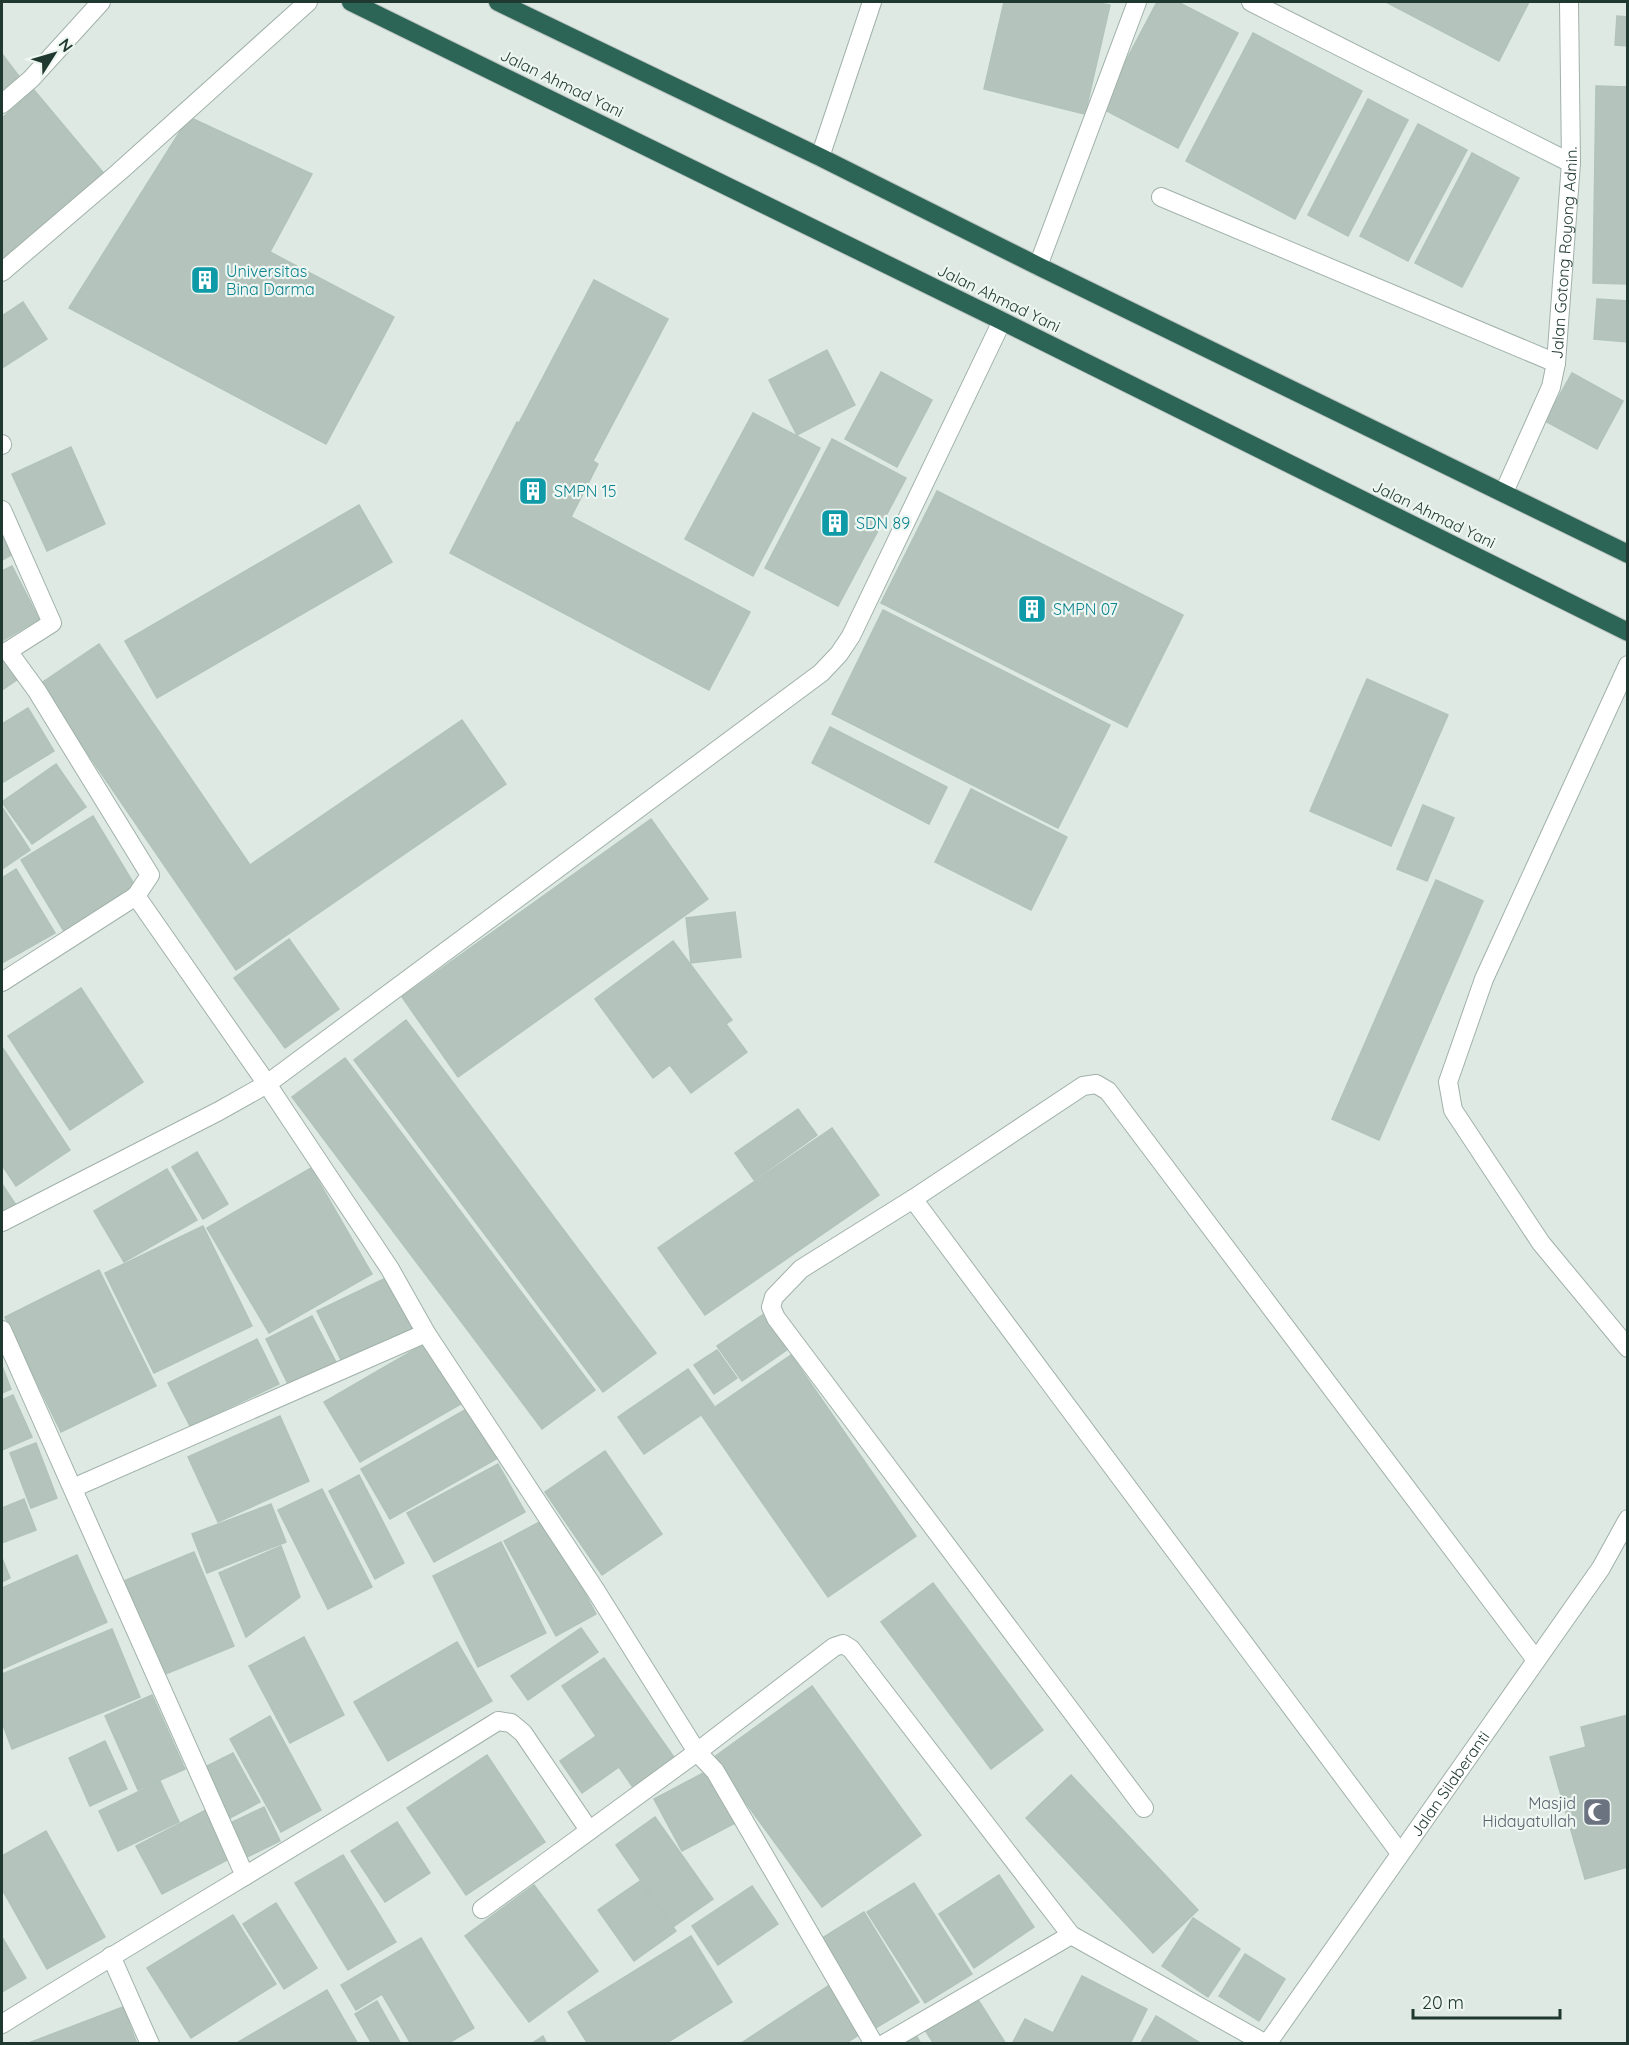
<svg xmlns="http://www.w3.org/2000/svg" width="1629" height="2045" viewBox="0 0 1629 2045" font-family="Quicksand,sans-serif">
	<rect width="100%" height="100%" fill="#dee9e4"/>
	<g fill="#b4c4bc" stroke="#b1c3ba" stroke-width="1.5">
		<path d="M1004,2H1094L1110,5L1085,114L984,89Z"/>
		<path d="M1157,2H1178L1238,33L1178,148L1101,108Z"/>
		<path d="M1386,2H1529L1499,61Z"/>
		<path d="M1617,16L1628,17V46L1615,45Z"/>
		<path d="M1253,33L1362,91L1295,219L1186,161Z"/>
		<path d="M2,54L22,80L2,96Z"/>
		<path d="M1596,86L1628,87V284L1593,283Z"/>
		<path d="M34,90L106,176L2,265V118Z"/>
		<path d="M1368,99L1408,120L1348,236L1308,215Z"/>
		<path d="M189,117L312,174L270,252L394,317L326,444L69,308Z"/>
		<path d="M1418,124L1467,150L1408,261L1360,236Z"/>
		<path d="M1472,153L1519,178L1462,287L1415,263Z"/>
		<path d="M594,280L668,319L593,461L598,464L571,517L750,612L709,690L450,553L517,422L519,423Z"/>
		<path d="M1597,299L1628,301V342L1594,339Z"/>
		<path d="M23,302L47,339L2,368V316Z"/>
		<path d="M827,350L855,405L797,435L769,380Z"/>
		<path d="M881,372L932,400L897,467L845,439Z"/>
		<path d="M1572,373L1623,401L1597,449L1545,421Z"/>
		<path d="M753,413L820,448L753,576L685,539Z"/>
		<path d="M832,439L906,478L838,606L765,568Z"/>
		<path d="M71,447L105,524L47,551L12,474Z"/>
		<path d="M937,491L1183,615L1127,727L881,603Z"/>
		<path d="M359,505L392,562L157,698L125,641Z"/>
		<path d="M2,518L17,552L2,560Z"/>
		<path d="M12,566L39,619L2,641V571Z"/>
		<path d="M883,610L1110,725L1058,828L832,714Z"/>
		<path d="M99,644L250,865L462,720L506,784L236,970L40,684Z"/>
		<path d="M2,655L18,679L2,690Z"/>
		<path d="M1367,679L1448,715L1391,846L1310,811Z"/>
		<path d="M28,708L54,751L2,783V724Z"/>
		<path d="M830,727L947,787L929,824L812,763Z"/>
		<path d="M56,764L86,807L32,844L2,802Z"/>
		<path d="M971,789L1067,837L1031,910L935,862Z"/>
		<path d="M1423,805L1454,818L1427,881L1397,869Z"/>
		<path d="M2,807L30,850L2,869Z"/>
		<path d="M93,816L137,889L65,933L21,860Z"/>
		<path d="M651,819L708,899L458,1077L402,997Z"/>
		<path d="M16,869L55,933L2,963V878Z"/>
		<path d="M1436,880L1483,901L1379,1140L1332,1119Z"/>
		<path d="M735,912L741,957L691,963L686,918Z"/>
		<path d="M289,939L339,1009L285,1048L234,978Z"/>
		<path d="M673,941L732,1020L726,1024L747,1052L691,1093L670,1065L653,1078L595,999Z"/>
		<path d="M81,988L143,1082L70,1130L8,1036Z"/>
		<path d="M406,1020L656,1353L603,1392L354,1060Z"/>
		<path d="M2,1047L70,1150L16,1186L2,1165Z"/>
		<path d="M345,1058L595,1390L542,1429L292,1097Z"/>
		<path d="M798,1109L817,1135L754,1180L735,1153Z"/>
		<path d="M832,1128L879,1195L705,1315L658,1248Z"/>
		<path d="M197,1152L228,1204L203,1219L172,1167Z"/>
		<path d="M311,1168L372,1274L269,1333L207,1228Z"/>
		<path d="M167,1169L197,1220L124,1262L94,1211Z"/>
		<path d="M2,1184L16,1205L2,1216Z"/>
		<path d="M203,1226L252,1326L154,1373L105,1273Z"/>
		<path d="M99,1270L156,1386L61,1432L5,1317Z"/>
		<path d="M390,1276L416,1329L343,1364L317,1311Z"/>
		<path d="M764,1314L788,1349L742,1381L717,1346Z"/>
		<path d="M312,1316L338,1366L291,1390L266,1339Z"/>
		<path d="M257,1339L279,1384L190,1426L168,1383Z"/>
		<path d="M431,1340L466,1401L360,1462L324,1402Z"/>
		<path d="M717,1350L737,1378L714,1394L694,1365Z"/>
		<path d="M791,1355L916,1536L828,1597L702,1416Z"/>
		<path d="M2,1366L11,1389L2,1393Z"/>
		<path d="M688,1369L714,1406L644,1454L618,1417Z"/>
		<path d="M13,1395L32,1437L2,1450V1400Z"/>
		<path d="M470,1407L498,1458L390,1519L361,1469Z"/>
		<path d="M280,1416L309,1481L218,1522L188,1457Z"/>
		<path d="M36,1443L57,1498L31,1508L10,1453Z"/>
		<path d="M605,1451L662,1534L602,1575L545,1492Z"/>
		<path d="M498,1464L525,1512L434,1562L407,1513Z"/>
		<path d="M359,1475L404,1563L375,1579L329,1491Z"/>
		<path d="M322,1489L372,1587L328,1609L278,1510Z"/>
		<path d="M24,1499L36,1530L2,1543V1508Z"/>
		<path d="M271,1504L286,1542L207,1573L192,1534Z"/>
		<path d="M545,1519L596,1614L556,1636L504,1541Z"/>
		<path d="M501,1542L546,1633L478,1667L433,1576Z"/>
		<path d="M281,1546L300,1597L246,1637L219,1573Z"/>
		<path d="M194,1552L234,1646L163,1675L124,1581Z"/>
		<path d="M77,1555L107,1622L2,1669V1588Z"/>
		<path d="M2,1558L10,1578L2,1582Z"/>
		<path d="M933,1583L1043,1730L991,1769L881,1622Z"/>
		<path d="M581,1628L598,1652L528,1700L511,1676Z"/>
		<path d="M112,1629L140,1697L12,1749L2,1722V1674Z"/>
		<path d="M304,1637L344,1715L290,1743L249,1666Z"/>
		<path d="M457,1642L492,1701L388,1761L354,1702Z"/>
		<path d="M604,1658L676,1760L634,1789L619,1767L582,1793L560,1761L596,1736L562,1686Z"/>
		<path d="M812,1686L921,1835L822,1907L713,1758Z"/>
		<path d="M152,1695L185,1769L138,1790L105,1716Z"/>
		<path d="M1628,1715V1867L1585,1879L1550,1757L1586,1747L1581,1727Z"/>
		<path d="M270,1716L321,1810L281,1832L230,1739Z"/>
		<path d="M105,1741L127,1789L90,1806L69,1758Z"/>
		<path d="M233,1753L260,1802L230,1818L203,1768Z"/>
		<path d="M487,1755L545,1842L466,1895L407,1808Z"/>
		<path d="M709,1770L737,1822L682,1851L654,1799Z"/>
		<path d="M1071,1775L1198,1910L1153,1953L1026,1818Z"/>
		<path d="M160,1781L179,1822L118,1851L99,1811Z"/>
		<path d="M264,1807L280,1841L243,1859L226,1825Z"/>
		<path d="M206,1810L231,1858L162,1894L136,1846Z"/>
		<path d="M655,1817L713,1899L673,1927L616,1845Z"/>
		<path d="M397,1822L430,1873L385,1902L351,1851Z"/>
		<path d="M46,1831L105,1937L47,1969L2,1889V1856Z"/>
		<path d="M343,1855L396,1942L348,1970L295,1883Z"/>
		<path d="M999,1875L1034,1927L974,1968L939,1914Z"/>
		<path d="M640,1881L676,1931L634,1961L598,1910Z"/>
		<path d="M914,1883L972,1974L925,2003L867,1912Z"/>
		<path d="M534,1885L598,1971L529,2022L465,1936Z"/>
		<path d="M752,1886L778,1924L718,1965L692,1926Z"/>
		<path d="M276,1903L317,1968L284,1989L243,1924Z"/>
		<path d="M864,1912L919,2002L874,2029L819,1940Z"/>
		<path d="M233,1915L276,1984L191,2038L147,1968Z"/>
		<path d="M1193,1918L1240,1949L1208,1997L1162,1966Z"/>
		<path d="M691,1936L732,2002L665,2044H588L568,2012Z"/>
		<path d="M2,1937L26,1978L2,1992Z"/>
		<path d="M421,1938L474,2028L447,2044H411L382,1994L356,2010L341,1985Z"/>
		<path d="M1245,1954L1285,1979L1259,2021L1219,1996Z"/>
		<path d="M1082,1976L1147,2009L1130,2044H1012L1025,2019L1053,2033Z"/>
		<path d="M831,1984L863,2032L845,2044H740Z"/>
		<path d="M327,1990L358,2044H235Z"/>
		<path d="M977,1998L1006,2044H934L925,2030Z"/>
		<path d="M377,2001L401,2044H372L355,2014Z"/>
		<path d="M123,2007L137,2044H26Z"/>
		<path d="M1156,2016L1202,2044H1140Z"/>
		<path d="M916,2035L921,2044H900Z"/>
		<path d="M543,2036L547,2044H531Z"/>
	</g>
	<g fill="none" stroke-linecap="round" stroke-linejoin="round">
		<g stroke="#a1b1aa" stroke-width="20">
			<path id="lane" d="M2,104L31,79L101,2"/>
		</g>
		<g stroke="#a1b1aa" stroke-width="20">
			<g id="street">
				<path d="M1251,2L1571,163"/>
				<path d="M820,157L872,2"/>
				<path d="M1161,197L1556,363"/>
				<path d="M1038,266L1137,2"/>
				<path d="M2,272L119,172L308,2"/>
				<path d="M2,444V445"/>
				<path id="s1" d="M1504,492L1551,387L1556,363L1571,163L1569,2"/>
				<path d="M2,510L52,623L8,651L37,691L150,875L136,896"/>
				<path d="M1628,665L1484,979L1448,1082L1453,1110L1541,1243L1628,1348"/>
				<path d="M2,982L136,896L267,1084L390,1269L426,1333L596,1591L697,1752L715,1771L874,2044"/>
				<path d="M913,1199L1400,1853"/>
				<path d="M2,1222L219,1111L267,1084L821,673L839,654L851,636L1002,321"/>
				<path d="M2,1330L245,1876"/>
				<path d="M73,1488L426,1333"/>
				<path d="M1144,1808L776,1318L771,1307L774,1297L801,1269L913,1199L1083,1086L1096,1084L1108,1091L1536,1660"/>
				<path d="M482,1909L697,1752L834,1647L843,1644L851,1649L1071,1935L1266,2044"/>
				<path d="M111,1956L150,2044"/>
				<path d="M2,2024C166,1922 334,1824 498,1721L511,1723L523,1733L589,1830"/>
				<path d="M884,2044L1071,1935"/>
				<path id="s2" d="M1267,2044L1601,1568L1628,1519"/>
			</g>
		</g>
		<g stroke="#bcc4c1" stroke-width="20">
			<g id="highway">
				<path d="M351,2L1002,321L1628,632"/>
				<path d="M498,2L820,157L1038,266L1628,554"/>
			</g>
		</g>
		<use href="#lane" stroke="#fff" stroke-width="18"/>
		<use href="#street" stroke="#fff" stroke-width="18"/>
		<use href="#highway" stroke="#2c6455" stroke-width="18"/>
	</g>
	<defs>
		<g id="building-square" transform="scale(1.5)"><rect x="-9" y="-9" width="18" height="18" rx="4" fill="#0f9aa8" stroke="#eef6f2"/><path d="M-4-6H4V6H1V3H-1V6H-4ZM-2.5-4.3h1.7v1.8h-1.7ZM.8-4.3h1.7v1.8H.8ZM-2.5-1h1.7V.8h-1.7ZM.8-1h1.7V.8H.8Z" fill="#fff"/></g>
		<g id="mosque-square" transform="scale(1.5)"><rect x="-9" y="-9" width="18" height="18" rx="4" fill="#6b7280" stroke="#eef6f2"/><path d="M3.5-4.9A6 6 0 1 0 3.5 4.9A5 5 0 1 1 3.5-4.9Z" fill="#fff"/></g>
	</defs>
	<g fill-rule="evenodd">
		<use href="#building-square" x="205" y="280"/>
		<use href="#building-square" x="533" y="491"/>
		<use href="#building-square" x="835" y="523"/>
		<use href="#building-square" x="1032" y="609"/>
		<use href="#mosque-square" x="1597" y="1812"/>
	</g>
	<g text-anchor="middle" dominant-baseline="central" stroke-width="4.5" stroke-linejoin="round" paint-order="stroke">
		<g font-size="16" fill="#203930" stroke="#eef6f2">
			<text transform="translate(562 83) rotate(26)">Jalan Ahmad Yani</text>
			<text stroke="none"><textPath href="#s1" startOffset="250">Jalan Gotong Royong Adnin.</textPath></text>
			<text transform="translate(999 298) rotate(26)">Jalan Ahmad Yani</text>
			<text transform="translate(1434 514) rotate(26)">Jalan Ahmad Yani</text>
			<text stroke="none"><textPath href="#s2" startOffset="318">Jalan Silaberanti</textPath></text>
		</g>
		<g font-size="16" fill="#0d838f" stroke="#eef6f2" text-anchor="start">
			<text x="226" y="271">Universitas<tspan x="226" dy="18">Bina Darma</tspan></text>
			<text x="554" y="491">SMPN 15</text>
			<text x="856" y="523">SDN 89</text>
			<text x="1053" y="609">SMPN 07</text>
		</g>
		<g font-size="16" fill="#5b616d" stroke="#eef6f2" text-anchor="end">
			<text x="1576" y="1803">Masjid<tspan x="1576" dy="18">Hidayatullah</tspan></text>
		</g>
	</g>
	<rect width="1629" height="2045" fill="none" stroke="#203930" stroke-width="6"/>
	<g transform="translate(54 54) rotate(53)" stroke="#eef6f2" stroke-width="4.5" paint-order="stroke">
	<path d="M0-4.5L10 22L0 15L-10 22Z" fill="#203930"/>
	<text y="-9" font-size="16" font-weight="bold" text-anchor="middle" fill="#203930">N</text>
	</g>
	<path d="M1413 2009v9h147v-9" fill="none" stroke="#203930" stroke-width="3"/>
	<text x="1422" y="2009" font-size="18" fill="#203930" stroke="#eef6f2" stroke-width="4.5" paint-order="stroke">20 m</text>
</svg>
